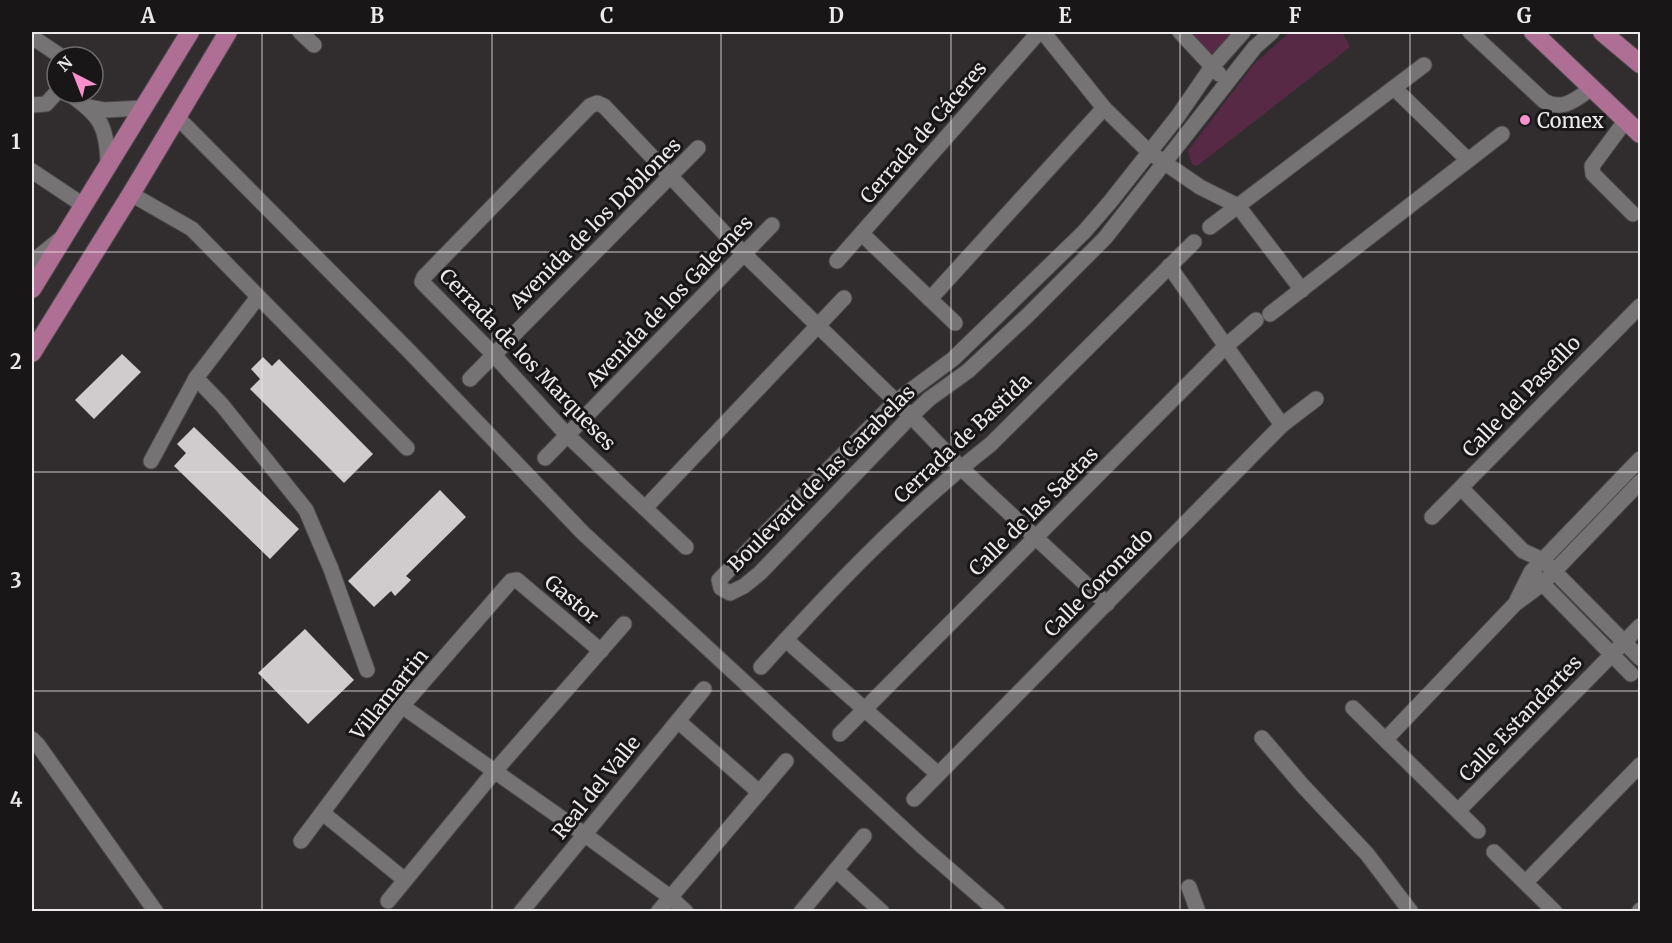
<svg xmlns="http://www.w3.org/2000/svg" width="1672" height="943" viewBox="0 0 1672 943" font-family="Merriweather,serif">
	<rect width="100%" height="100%" fill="#312d2f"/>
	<g fill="#582944">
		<path d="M1191,32H1235L1210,55Z"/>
		<path d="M1290,32H1342L1350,47L1197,166L1192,164L1188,151L1254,64Z"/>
	</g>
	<g fill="#d0ccce">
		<path d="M122,354L141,372L94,419L75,400Z"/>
		<path d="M263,357L272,366L279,359L373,454L344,483L250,389L260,379L251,369Z"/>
		<path d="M194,427L299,529L270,559L174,466L186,453L177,444Z"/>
		<path d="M440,490L466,517L406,576L411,580L395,596L391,591L374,607L348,581Z"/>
		<path d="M305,629L354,680L308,724L258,673Z"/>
	</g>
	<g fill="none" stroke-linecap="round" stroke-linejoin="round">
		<g stroke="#4c494a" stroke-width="17">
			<g id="minor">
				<path d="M300,32L314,45"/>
				<path d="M1043,32L1104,108L1149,152L1200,187L1238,206L1302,290"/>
				<path d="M1180,32L1219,74"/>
				<path d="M1243,32L1211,68L1178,116L1110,202L1084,232L953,359L895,402L719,580L721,588L730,593L744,586L760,573L911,416L929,399L968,371L1028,315L1105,238L1255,47L1272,32"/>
				<path d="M1470,32L1544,101C1563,112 1576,99 1592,88"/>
				<path d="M32,37L62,57"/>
				<path d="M1394,88L1468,160"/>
				<path d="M68,93C100,115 107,125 108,164"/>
				<path d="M32,105L46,104L57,92"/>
				<path d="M89,107L105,110L142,108"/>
				<path d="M177,117L410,352L583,533L922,846L998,912"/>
				<path d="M1626,120L1592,166L1593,174L1633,214"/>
				<path d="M32,171L83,205"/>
				<path d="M131,194L192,229L407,448"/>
				<path d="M1210,227L1424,65"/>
				<path d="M862,234L955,323"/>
				<path d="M837,261L1039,32"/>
				<path d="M32,262L59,240"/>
				<path d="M1169,266L1282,425"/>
				<path d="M258,297L196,378L222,405L306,510L331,569L367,670"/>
				<path d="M930,299L1104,108"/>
				<path d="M1270,314L1502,134"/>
				<path d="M470,379L698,148"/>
				<path d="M545,458L772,225"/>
				<path d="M151,461L196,378"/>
				<path d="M1461,488L1523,551L1543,560L1640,658"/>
				<path d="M645,508L844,298"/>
				<path d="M1432,517L1640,306"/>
				<path d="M686,547L567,435L494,355L422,282L424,277L590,106L597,103L604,106L744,254L911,416L961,468L1107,604"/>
				<path d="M1536,577L1631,674"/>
				<path d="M1517,600L1531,572L1640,459"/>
				<path d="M786,640L938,774"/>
				<path d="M761,667C832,588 908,509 991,444L1194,242"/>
				<path d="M402,706L584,834L670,897L686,912"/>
				<path d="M1353,708L1478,831"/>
				<path d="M678,721L759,792"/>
				<path d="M840,734L1226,346L1256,320"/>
				<path d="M1262,738L1303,786L1367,854L1411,912"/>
				<path d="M32,739L38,745L156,912"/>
				<path d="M1386,739L1515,604L1542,584L1640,482"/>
				<path d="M914,799L1282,425L1316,399"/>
				<path d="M1458,811L1640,626"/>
				<path d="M324,814L405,880"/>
				<path d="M301,841L402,706L511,581L517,580L601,651"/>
				<path d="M1494,852L1555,912"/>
				<path d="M836,870L882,912"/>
				<path d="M1526,882L1640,765"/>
				<path d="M1189,887L1198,912"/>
				<path d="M388,901L494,772L624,624"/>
				<path d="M521,912L704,689"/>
				<path d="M658,912L786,761"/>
				<path d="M801,912L864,836"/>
				<path d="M1639,912L1640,910"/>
			</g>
		</g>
		<g stroke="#4c494a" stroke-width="20">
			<g id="major">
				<path d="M1533,32L1640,134"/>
				<path d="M1602,32L1640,64"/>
				<path d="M32,289L190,32"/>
				<path d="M32,353L131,194L228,32"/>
			</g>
		</g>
		<use href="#minor" stroke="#767374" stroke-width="15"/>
		<use href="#major" stroke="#af6e94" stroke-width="18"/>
	</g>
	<path fill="none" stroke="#eceaeb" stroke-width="1.5" stroke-opacity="0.55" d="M262,32V912M492,32V912M721,32V912M951,32V912M1180,32V912M1410,32V912M32,252H1640M32,472H1640M32,691H1640"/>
	<circle fill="#f890cb" stroke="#181617" stroke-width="2" cx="1525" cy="120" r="6"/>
	<g text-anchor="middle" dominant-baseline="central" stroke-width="6" stroke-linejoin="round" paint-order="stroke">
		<g font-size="20" fill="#eceaeb" stroke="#181617" text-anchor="start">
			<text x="1537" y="120">Comex</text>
		</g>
		<g font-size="20" fill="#eceaeb" stroke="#181617">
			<text transform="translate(923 132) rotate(-49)">Cerrada de Cáceres</text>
			<text transform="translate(595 223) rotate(-45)">Avenida de los Doblones</text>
			<text transform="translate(669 301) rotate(-46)">Avenida de los Galeones</text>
			<text transform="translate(528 359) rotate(46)">Cerrada de los Marqueses</text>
			<text transform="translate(1521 396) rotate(-46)">Calle del Paseíllo</text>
			<text transform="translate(962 438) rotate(-43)">Cerrada de Bastida</text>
			<text transform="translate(821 478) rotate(-45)">Boulevard de las Carabelas</text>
			<text transform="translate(1033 511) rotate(-45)">Calle de las Saetas</text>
			<text transform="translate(1098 582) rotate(-45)">Calle Coronado</text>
			<text transform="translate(572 599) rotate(40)">Gastor</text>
			<text transform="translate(389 694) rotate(-51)">Villamartin</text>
			<text transform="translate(1520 718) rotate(-46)">Calle Estandartes</text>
			<text transform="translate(596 787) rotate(-51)">Real del Valle</text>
		</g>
	</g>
	<rect width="1672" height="943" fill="none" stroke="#181617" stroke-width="66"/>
	<g transform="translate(75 75) rotate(318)"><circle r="28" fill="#181617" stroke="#6d6b6c" stroke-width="1.5"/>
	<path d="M0-4.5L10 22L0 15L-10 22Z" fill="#f890cb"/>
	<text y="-9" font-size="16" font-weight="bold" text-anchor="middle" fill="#eceaeb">N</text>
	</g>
	<rect x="33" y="33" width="1606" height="877" fill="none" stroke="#eceaeb" stroke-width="2"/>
	<g font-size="20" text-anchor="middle" font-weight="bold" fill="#eceaeb">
		<text x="148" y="23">A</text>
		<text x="377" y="23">B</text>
		<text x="607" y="23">C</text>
		<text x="836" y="23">D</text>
		<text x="1065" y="23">E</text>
		<text x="1295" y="23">F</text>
		<text x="1524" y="23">G</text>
		<text x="16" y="149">1</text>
		<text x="16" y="369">2</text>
		<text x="16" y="588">3</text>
		<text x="16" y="807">4</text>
	</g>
</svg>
